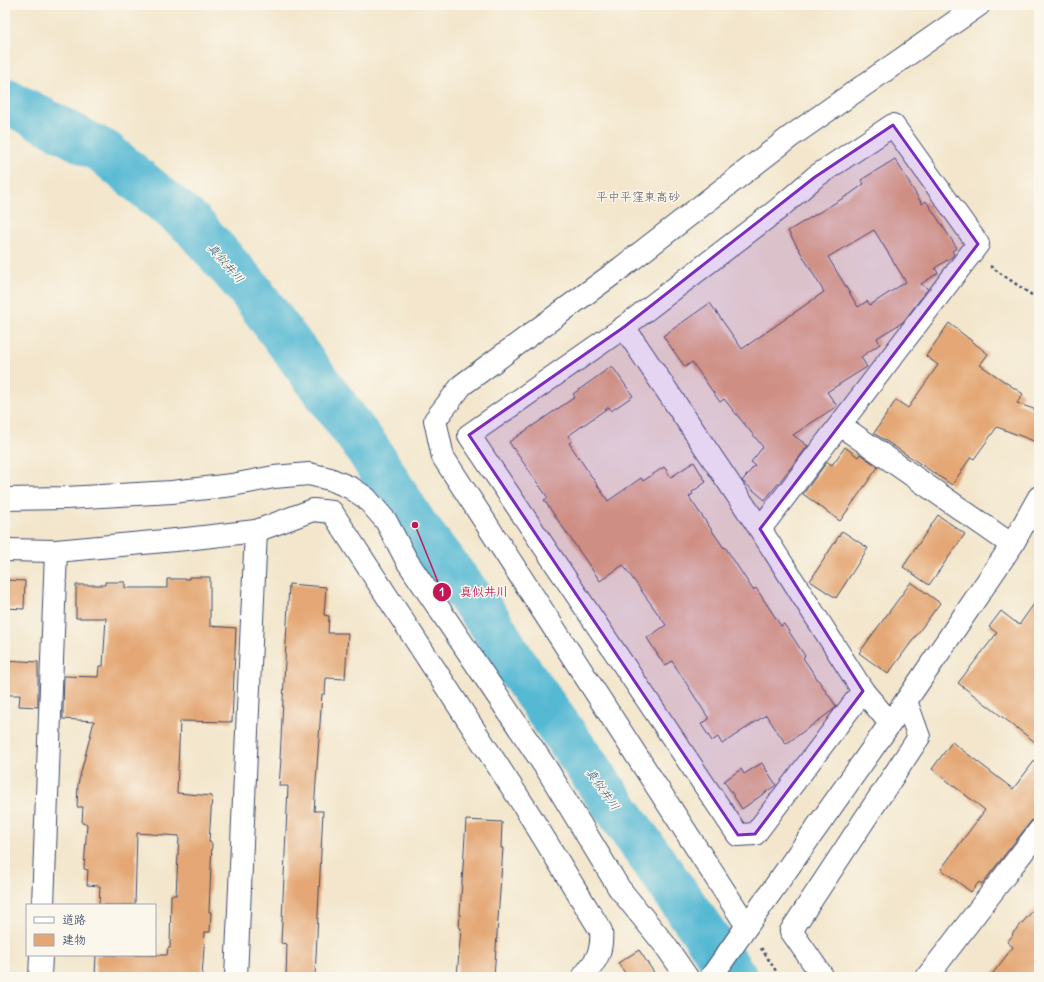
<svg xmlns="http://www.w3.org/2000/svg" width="1044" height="982" viewBox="0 0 1044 982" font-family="Delius,'Klee One',sans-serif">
	<rect width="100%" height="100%" fill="#fbf7ec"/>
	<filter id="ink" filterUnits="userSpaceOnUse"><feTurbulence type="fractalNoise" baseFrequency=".025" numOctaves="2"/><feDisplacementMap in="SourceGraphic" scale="8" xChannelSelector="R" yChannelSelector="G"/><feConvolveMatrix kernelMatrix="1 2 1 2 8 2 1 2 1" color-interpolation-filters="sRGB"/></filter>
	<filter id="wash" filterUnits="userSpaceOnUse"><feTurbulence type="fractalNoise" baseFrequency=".012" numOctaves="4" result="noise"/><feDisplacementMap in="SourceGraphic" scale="16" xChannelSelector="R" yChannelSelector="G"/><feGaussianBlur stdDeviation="0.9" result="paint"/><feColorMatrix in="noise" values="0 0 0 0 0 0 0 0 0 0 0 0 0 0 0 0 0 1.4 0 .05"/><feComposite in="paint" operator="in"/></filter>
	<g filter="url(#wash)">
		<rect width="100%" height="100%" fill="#f3e6cc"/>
		<path fill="#56b9d4" stroke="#387499" d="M5,76L32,91L58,111L91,148L48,120L5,98Z"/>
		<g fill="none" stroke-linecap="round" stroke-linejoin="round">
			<path stroke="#56b9d4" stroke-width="45" d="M5,100L104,152L193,225L249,289L367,448L415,525L491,624L515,664L735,977"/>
		</g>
		<g id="blocks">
			<g fill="#e4a774" fill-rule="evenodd">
				<path d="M895,159L922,204L926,201L957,248L952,251L954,254L952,257L935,268L938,273L921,284L928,289L903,322L877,338L880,344L861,357L867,367L827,392L837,406L793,435L808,446L765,500L742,481L755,465L751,462L763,447L724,399L720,402L692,362L685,367L663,336L710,303L742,349L824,292L788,231L850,194L864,184L861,180ZM874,230L906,282L870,305L867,301L858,307L828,257Z"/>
				<path d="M949,323L988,354L980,365L1023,394L1017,403L1039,411V443L997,427L974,459L971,457L952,485L874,433L896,400L908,408L938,365L926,356Z"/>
				<path d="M612,366L633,396L611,411L609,407L568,436L572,441L569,443L608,501L641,478L643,481L664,467L671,477L694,462L706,482L692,492L693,494L689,497L724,548L725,547L753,590L756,588L781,626L784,624L805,656L803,658L836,706L833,710L786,744L766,715L722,744L718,737L712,741L701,724L709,719L672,661L665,666L647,638L666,625L623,565L600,581L544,500L548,498L509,442L575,397L573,394Z"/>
				<path d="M845,447L858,457L860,454L878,467L840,521L803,494L827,462L832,465Z"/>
				<path d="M938,515L965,534L929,585L903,567Z"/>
				<path d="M842,531L868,548L836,598L810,581Z"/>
				<path d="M189,577H210V626L236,628L232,722L180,721L177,793L212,796L209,842L212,843L209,912H211L210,932H205L202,977H95L96,955H167L168,948H170L171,895H176L179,836L137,833L135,905H99L100,886L87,885L88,870L84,869L87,824L82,823L83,807H77L78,784L94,721L63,719V709L64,676L98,677L99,666H103L106,618H76V585H105V582H125V588H167V579H189Z"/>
				<path d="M5,580L25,581L24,609L5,608Z"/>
				<path d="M911,582L940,603L888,674L859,653Z"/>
				<path d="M289,584L326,587L324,615L329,616L328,633H348L345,679L326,678L325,694H322L314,811H323L315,977H286L287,944L281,943L288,786H279L281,759H280Z"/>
				<path d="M1039,597V745L958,683L997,633L989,627L1001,611L1019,625Z"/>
				<path d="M5,660L38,662V707L19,706L20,695H5Z"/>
				<path d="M952,742L1013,789L1039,755V811L982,884L979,882L971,892L941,869L985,810L932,769Z"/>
				<path d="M762,763L776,785L742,809L724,781L741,769L744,774Z"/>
				<path d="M466,820L502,822L501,848H503L494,977H457L461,928H459Z"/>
				<path d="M1039,904V977H990L1013,947L1007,942L1013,935L1012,934Z"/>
				<path d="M639,950L657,977H628L618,963Z"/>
			</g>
		</g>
	</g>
	<g filter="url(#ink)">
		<use href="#blocks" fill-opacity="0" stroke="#3b4a6e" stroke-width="1"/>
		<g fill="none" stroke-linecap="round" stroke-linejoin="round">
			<g stroke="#3b4a6e" stroke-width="24">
				<g id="minor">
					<path d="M624,327L760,529L863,691L890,723"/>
					<path d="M840,425L1012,545"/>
					<path d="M5,499L66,498L172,492L232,485L274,477L309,474L330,479L351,488L366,498L386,521L407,561L548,771L619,888L665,945L687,977"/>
					<path d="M760,529L978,244L893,125L815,177L777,210L624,327L469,435L738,835L755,834L863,691"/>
					<path d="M5,550L56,551L186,539L256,531L313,510L332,512L526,809L601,931C603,952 596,961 583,977"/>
					<path d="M43,905L56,551"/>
					<path d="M747,926L443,457L435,420L462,385L621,268L790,137L979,5"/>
					<path d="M40,977L41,955"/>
					<path d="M236,977L256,531"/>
					<path d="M711,977L906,701L1012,545L1039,497"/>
					<path d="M823,977L791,931L919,737L906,701"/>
					<path d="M927,977L1039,831"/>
				</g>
			</g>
			<g stroke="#3b4a6e" stroke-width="2.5" stroke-dasharray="3 3" stroke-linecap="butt">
				<path d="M990,266L1039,300"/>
				<path d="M761,948L780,977"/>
			</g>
			<use href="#minor" stroke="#fff" stroke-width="22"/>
		</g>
	</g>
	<path fill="#7b2cbf" fill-opacity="0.2" stroke="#7b2cbf" stroke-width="3" stroke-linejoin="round" d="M893,125L978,244L760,529L863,691L755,834L738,835L469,435L624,327L815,177Z"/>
	<g text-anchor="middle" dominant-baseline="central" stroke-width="3" stroke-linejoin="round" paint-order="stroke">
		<g font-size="12" fill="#615966" stroke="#fbf7ec">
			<text x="638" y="196">平中平窪東高砂</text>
		</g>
		<g font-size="12" font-style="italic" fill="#2d5881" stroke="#fbf7ec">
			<text transform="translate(226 263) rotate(49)">真似井川</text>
			<text transform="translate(603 789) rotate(55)">真似井川</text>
		</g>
	</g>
	<path fill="none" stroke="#c2185b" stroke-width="1.5" d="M415 525L442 592"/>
	<g fill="#c2185b" stroke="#fbf7ec" stroke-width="1.5">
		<circle cx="415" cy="525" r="4"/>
		<circle cx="442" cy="592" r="10"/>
	</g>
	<g font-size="12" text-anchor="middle" font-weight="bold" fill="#fff">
		<text x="442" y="596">1</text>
	</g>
	<g font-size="12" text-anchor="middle" font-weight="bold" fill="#c2185b" stroke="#fbf7ec" stroke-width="3" stroke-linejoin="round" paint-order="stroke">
		<text x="484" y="596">真似井川</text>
	</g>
	<rect width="1044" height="982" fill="none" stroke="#fbf7ec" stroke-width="20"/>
	<rect x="26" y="904" width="130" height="52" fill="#fbf7ec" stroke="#a1a7b3"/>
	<rect x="34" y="917" width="20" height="6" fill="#ffffff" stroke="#a1a7b3"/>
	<text x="62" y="924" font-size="12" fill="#1b2f5e">道路</text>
	<rect x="34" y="934" width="20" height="12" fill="#e4a774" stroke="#a1a7b3"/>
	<text x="62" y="944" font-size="12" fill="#1b2f5e">建物</text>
</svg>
